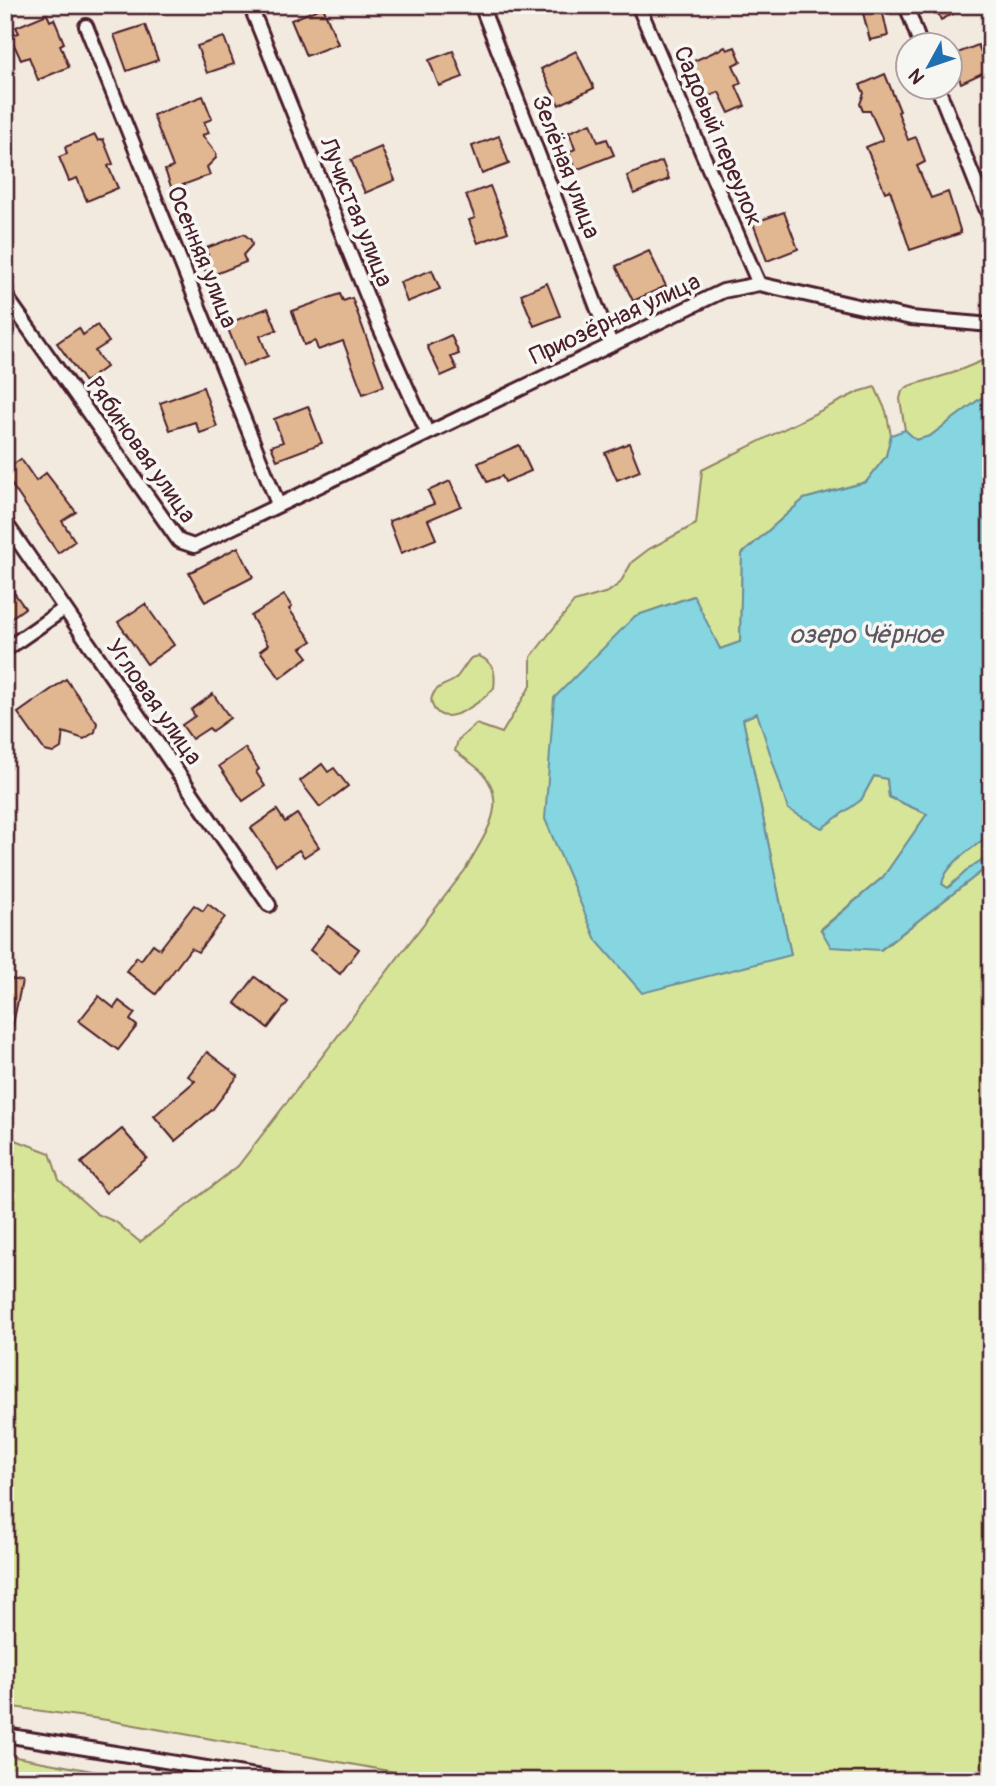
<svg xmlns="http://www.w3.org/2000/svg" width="996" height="1786" viewBox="0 0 996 1786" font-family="Pangolin,sans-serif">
	<rect width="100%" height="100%" fill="#f2e9df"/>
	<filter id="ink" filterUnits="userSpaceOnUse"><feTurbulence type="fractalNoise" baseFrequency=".0143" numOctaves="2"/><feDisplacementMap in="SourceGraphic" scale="14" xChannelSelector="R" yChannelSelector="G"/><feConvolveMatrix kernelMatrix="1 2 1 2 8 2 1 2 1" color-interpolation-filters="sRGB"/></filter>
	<g filter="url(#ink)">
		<g fill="#d7e599" stroke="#908262" stroke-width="2">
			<path d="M991,357V401L981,398L930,436L916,440L905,430L900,399L902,391L909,386L953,373Z"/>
			<path d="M875,387L886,411L891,435L886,456L866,482L804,499L742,554L740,642L720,649L693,596L635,616L791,955L743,719L758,713L788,809L861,800L874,776L887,779L889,797L927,814L883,877L821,929L881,950L991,864V1781H444L107,1720L5,1706V1136L50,1153L59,1180L97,1214L116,1222L140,1242L238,1166L465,870C482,838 512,804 481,771C473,764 463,757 455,751L458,740L476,724L502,733L531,685V657L574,602L608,592L620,583L632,562L649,549L696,524L702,470L858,392Z"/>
			<path d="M479,656C494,663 496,672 494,688C484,699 451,726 437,712C433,709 430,701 432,697C435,686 447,685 454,680C460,675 465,664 471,658Z"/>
			<path d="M991,834V854L971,867L948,888L942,884C945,864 975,846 991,834Z"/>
			<path d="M5,1755L147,1781H5Z"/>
		</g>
		<path fill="#85d6e1" stroke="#6d8d98" stroke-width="2" d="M981,398L991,401V834C975,846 945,864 942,884L948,888L971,867L991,854V864L880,950L831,947L821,930L883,877L927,814L889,797L887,779L874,776L861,800L822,828L788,809L757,713L743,719L791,955L642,993L596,940L545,819L554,698L635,616L694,596L720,649L740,642L742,554L804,499L866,482L886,456L891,435L905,430L916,440L930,436Z"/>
		<g fill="#e1b791" stroke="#4a1f2b" stroke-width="2">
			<path d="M934,5H970L941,20Z"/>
			<path d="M323,7L338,44L306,56L291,20Z"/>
			<path d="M882,9L888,36L870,40L863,13Z"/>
			<path d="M47,14L50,21L54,19L64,43L60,45L69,67L38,80L29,57L21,60L10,36L19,33L16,27Z"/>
			<path d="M145,25L158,60L127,71L114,35Z"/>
			<path d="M224,37L234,64L207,73L197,46Z"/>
			<path d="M978,45L989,70L961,83L950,56Z"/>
			<path d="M725,47L727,50L735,47L741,61L733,65L741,83L736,86L745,106L729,113L719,92L701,100L685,65Z"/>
			<path d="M453,51L463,77L439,86L429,60Z"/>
			<path d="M576,51L594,88L559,105L541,69Z"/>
			<path d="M885,74L900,111L898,112L908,140L916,137L925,162L917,166L931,198L948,192L961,233L910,250L890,190L885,192L866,147L883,140L870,111H863L860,104L864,93L860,85Z"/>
			<path d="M203,96L212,119L204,122L209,133L202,135L216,153V158L207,167L210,175L172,189L165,170L173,167L153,115Z"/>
			<path d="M591,123L598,142L607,139L614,155L576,170L569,152L575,149L569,132Z"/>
			<path d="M95,135L98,141L103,139L113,164L108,166L118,188L87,201L77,178L69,181L59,157L67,154L65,147Z"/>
			<path d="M499,136L509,164L482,174L472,146Z"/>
			<path d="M381,147L395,180L365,193L351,160Z"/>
			<path d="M662,161L669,179L634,194L627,176Z"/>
			<path d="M490,186L508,232L478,243L469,220L475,218L466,195Z"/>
			<path d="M784,212L798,249L767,261L753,223Z"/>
			<path d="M244,234L251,240L252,245L243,255L246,262L208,277L200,258L208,255L206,248Z"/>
			<path d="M649,251L666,286L633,301L616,266Z"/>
			<path d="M432,270L440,289L407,302L400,282Z"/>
			<path d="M547,283L560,316L534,326L521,294Z"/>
			<path d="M340,294L343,301L352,298L384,386L363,394L343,341L318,350L315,341L304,345L292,311Z"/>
			<path d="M268,308L277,330L260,336L268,356L243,366L226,324Z"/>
			<path d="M97,325L109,342L95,351L106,367L85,382L57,343L79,328L83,335Z"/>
			<path d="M451,335L459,354L451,357L457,369L441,376L427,346Z"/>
			<path d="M203,387L217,427L200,433L195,422L170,430L160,403Z"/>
			<path d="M308,406L322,443L277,460L271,446L283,442L274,419Z"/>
			<path d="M629,443L640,471L617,480L605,453Z"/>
			<path d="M519,445L531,471L505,482L502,476L487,482L478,463Z"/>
			<path d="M21,459L36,481L46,473L76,512L62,521L75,541L58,553L5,475V470Z"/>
			<path d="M450,481L461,506L428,520L436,539L401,553L389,521L434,504L428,491Z"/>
			<path d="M238,547L253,577L205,602L189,573Z"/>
			<path d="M5,580L25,608L5,622Z"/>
			<path d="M284,595L292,607L289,609L312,641L301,648L308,657L280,678L260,651L268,645L251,616Z"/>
			<path d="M145,604L174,645L147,664L118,622Z"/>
			<path d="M66,679L97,723L95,732L84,739L63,732L61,748L53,753L45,751L18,713Z"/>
			<path d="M213,694L230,718L212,731L209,728L192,739L182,725L195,716L191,710Z"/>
			<path d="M245,748L259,769L256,772L265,786L243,801L219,766Z"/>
			<path d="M322,764L328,772L334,768L348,786L320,807L300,781Z"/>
			<path d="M277,810L285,822L297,814L319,847L304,857L299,850L276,865L251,828Z"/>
			<path d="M208,904L225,917L198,952L191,948L156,994L126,971L137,957L141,960L153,944L160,949L194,905L203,911Z"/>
			<path d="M328,926L359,949L340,974L310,950Z"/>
			<path d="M255,977L288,1002L268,1028L235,1003Z"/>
			<path d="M5,978L22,981L11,1034H5Z"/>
			<path d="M99,996L114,1008L119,1001L135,1013L130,1020L137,1026L118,1050L79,1021Z"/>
			<path d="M207,1052L238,1076L212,1110L175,1141L154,1116L195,1081L188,1076Z"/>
			<path d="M122,1129L147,1158L106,1193L81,1163Z"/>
		</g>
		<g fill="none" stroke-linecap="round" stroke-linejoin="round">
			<g stroke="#4a1f2b" stroke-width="18">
				<g id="street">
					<path d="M250,5L379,326L427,432"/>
					<path d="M481,5L611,344"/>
					<path d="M638,5L759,284"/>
					<path d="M906,5L921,46"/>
					<path d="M86,26L278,504"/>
					<path d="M938,88L991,221"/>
					<path d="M5,295L179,541L194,546L723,291L759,284L911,318L991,325"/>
					<path d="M5,522L269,905"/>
					<path d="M5,650L64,609"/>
					<path d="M5,1735L287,1781"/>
				</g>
			</g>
			<use href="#street" stroke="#f6f6f2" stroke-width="12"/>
		</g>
	</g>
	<g text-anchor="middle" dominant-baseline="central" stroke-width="7" stroke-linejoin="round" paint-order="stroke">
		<g font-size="24" fill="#4a1f2b" stroke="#f6f6f2">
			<text transform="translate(718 136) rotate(67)">Садовый переулок</text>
			<text transform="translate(566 167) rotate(69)">Зелёная улица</text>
			<text transform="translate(356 212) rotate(68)">Лучистая улица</text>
			<text transform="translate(202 257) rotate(68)">Осенняя улица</text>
			<text transform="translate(615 319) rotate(-25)">Приозёрная улица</text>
			<text transform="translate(141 450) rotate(55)">Рябиновая улица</text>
			<text transform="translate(154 702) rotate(55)">Угловая улица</text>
		</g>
		<g font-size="26" font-style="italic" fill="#5c5662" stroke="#f6f6f2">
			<text x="866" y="635">озеро Чёрное</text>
		</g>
	</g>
	<rect width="996" height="1786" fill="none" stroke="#f6f6f2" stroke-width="28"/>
	<rect x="14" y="14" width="968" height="1758" fill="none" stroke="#4a1f2b" stroke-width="2.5" filter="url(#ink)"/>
	<g transform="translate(929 66) rotate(230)"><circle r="33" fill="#f6f6f2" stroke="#b1a0a2" stroke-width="2"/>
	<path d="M0-5L12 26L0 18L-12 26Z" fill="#1f6fb2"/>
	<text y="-10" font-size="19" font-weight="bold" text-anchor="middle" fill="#4a1f2b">N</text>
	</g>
</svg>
